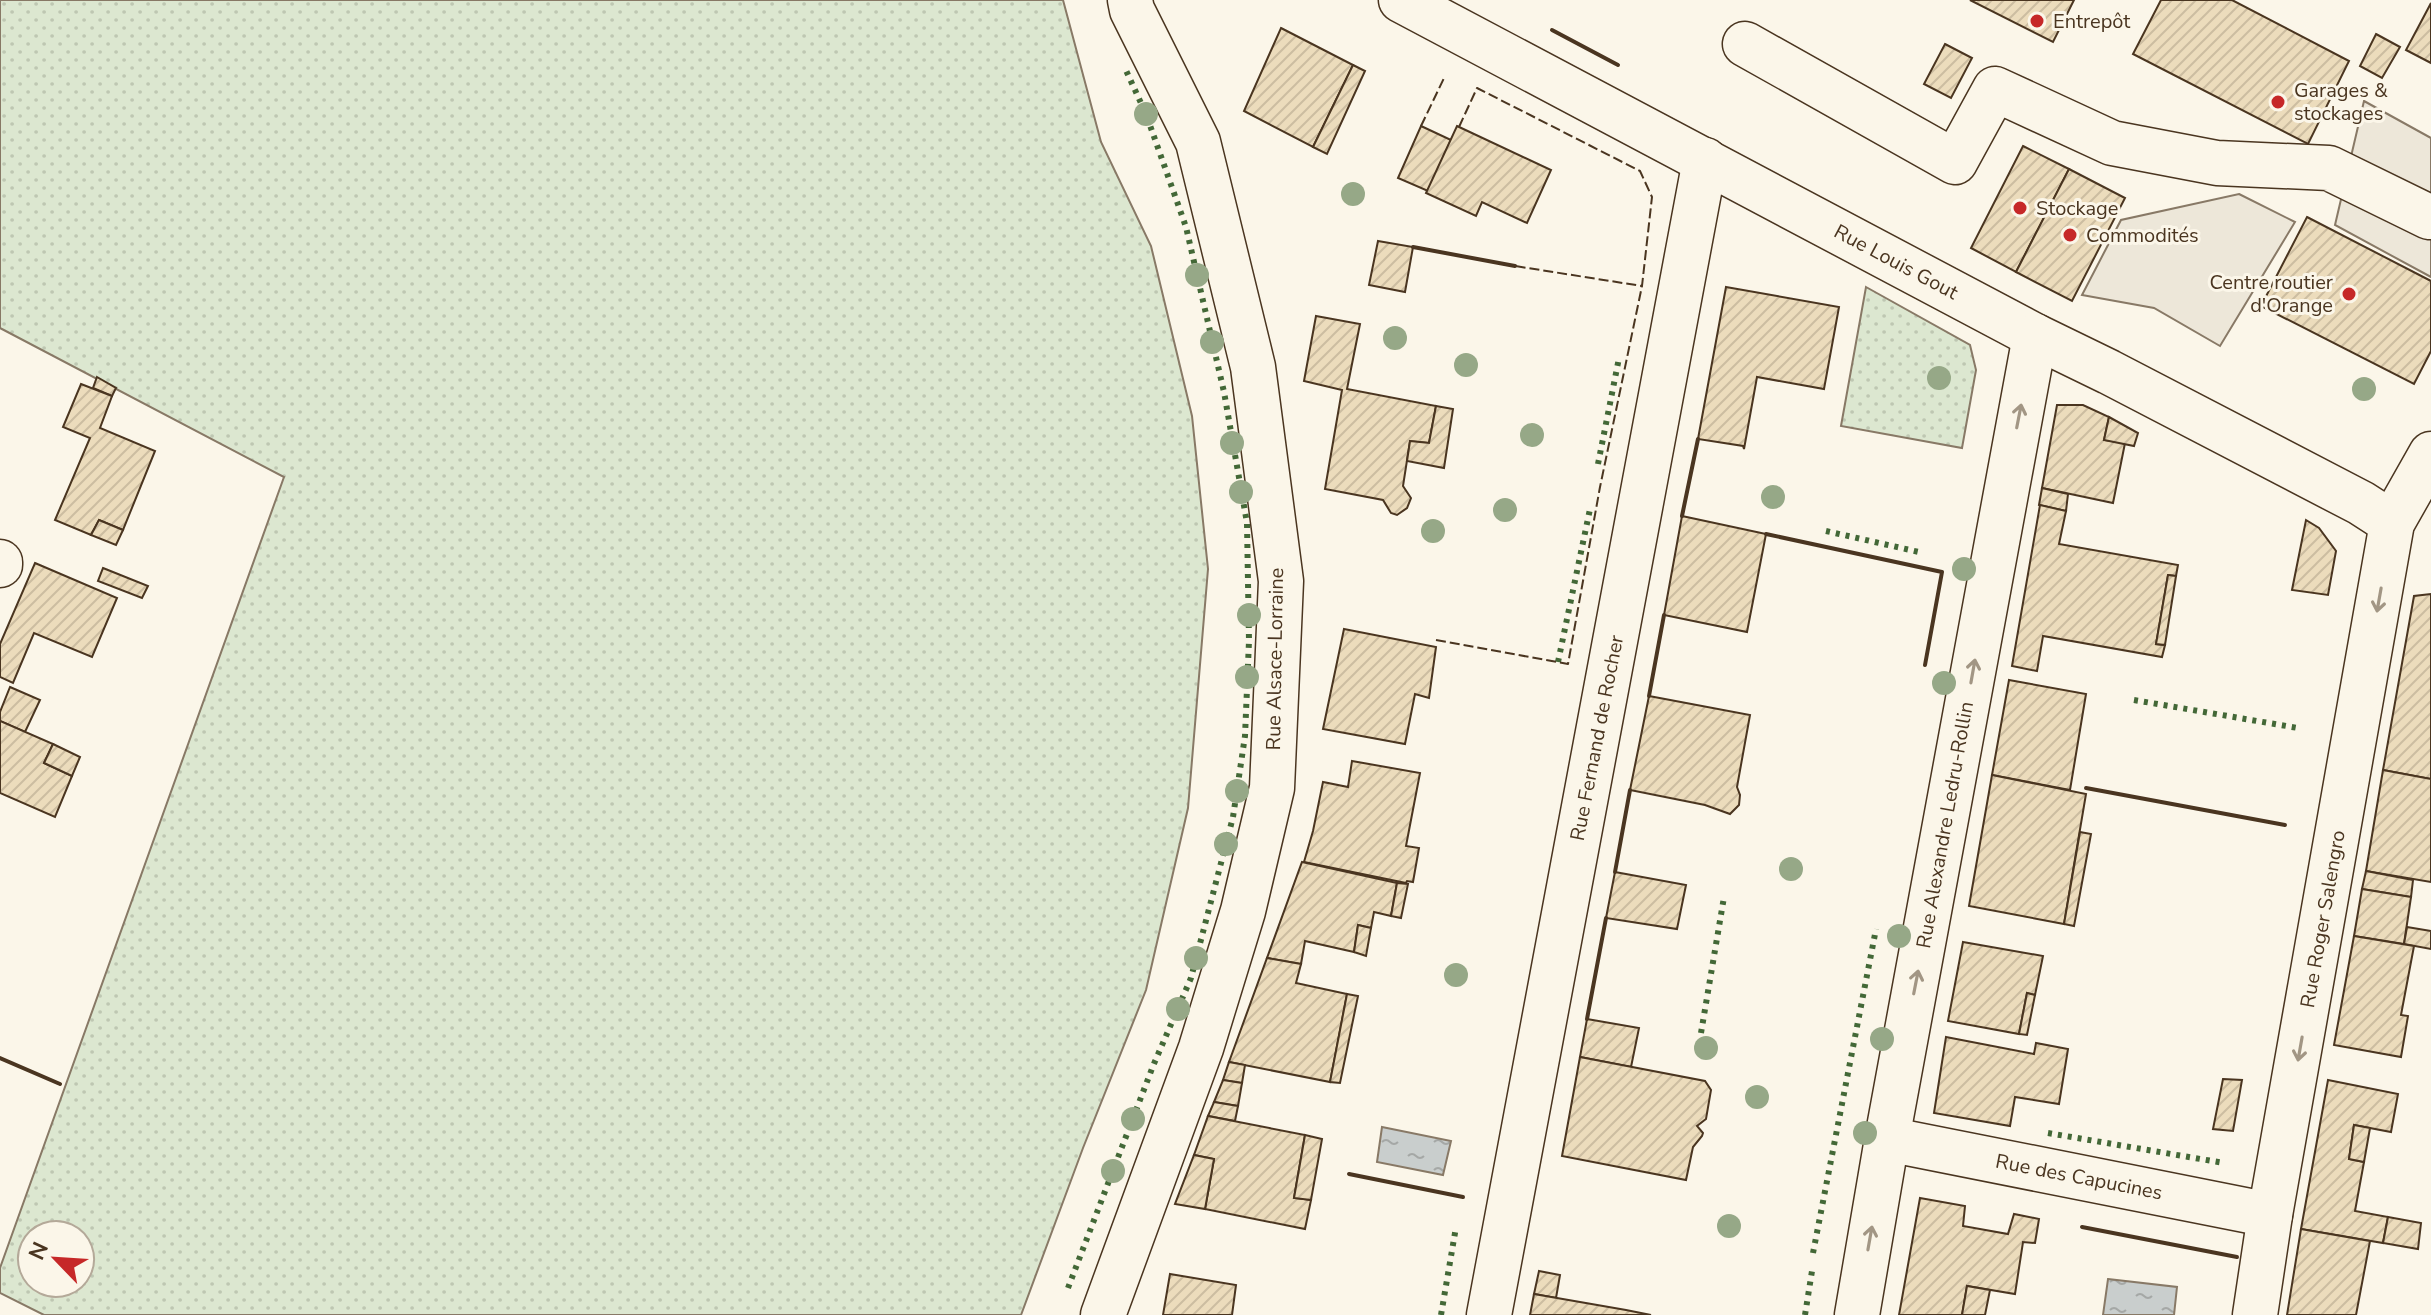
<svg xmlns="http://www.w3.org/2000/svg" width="2431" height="1315" viewBox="0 0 2431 1315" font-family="'Nunito Sans',sans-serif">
	<defs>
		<pattern id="grass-dots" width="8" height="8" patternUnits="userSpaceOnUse" patternTransform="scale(2)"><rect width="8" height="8" fill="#dce7d0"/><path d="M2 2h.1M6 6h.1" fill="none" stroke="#bec7b2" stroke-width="1.8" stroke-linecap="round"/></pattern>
		<pattern id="water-ripples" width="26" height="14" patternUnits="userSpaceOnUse" patternTransform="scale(2)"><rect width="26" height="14" fill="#c9cecd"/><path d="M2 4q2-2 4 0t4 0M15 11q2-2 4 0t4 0" fill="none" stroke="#a5a8a6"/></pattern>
		<pattern id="building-hatch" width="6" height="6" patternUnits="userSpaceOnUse" patternTransform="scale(2)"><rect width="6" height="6" fill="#ecdcbc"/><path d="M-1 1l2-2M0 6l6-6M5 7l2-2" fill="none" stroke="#ccbda1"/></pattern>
	</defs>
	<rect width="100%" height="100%" fill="#fbf6e9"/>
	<g fill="url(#grass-dots)" stroke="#887966" stroke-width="2" fill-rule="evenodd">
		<path d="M0,0H1063L1101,142L1151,246L1192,416L1208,569L1188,808L1146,990L1083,1148L1021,1315H44L0,1293V1268L284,477L0,328ZM32,1235H80V1283H32Z"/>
		<path d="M1866,287L1970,345L1976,370L1962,448L1841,426Z"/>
	</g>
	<g fill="#ede7d9" stroke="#887966" stroke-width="2">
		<path d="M2364,101L2431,138V277L2335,225Z"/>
		<path d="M2239,194L2295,222L2220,346L2154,308L2082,295L2121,220Z"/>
	</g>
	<g fill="url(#water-ripples)" stroke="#887966" stroke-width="2">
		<path d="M1382,1127L1451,1141L1443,1175L1377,1162Z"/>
		<path d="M2108,1279L2177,1287L2174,1315H2103Z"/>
	</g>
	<g fill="url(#building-hatch)" stroke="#4a3520" stroke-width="2">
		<path d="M1970,0H2074L2053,42Z"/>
		<path d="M2161,0H2232L2349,61L2308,144L2133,54Z"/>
		<path d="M2431,3V63L2406,50Z"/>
		<path d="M1281,28L1353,65L1313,147L1244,111Z"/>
		<path d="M2376,34L2400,47L2382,78L2360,66Z"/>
		<path d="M1945,44L1972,58L1951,98L1924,84Z"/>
		<path d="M1353,65L1365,71L1327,154L1313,147Z"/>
		<path d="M1421,126L1451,140L1428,191L1398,178Z"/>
		<path d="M1457,126L1551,170L1527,223L1482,202L1476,216L1426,193Z"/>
		<path d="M2023,146L2069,169L2016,272L1971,248Z"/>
		<path d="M2069,169L2125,198L2072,301L2016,272Z"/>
		<path d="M2307,217L2431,281V351L2414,384L2261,306Z"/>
		<path d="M1378,241L1413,247L1405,292L1369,285Z"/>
		<path d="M1726,287L1839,307L1824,389L1757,377L1744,449L1743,446L1698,439Z"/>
		<path d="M1316,316L1360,324L1347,389L1436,406L1429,443L1410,441L1403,486L1411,498L1407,508L1397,515L1391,513L1383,500L1325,489L1342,390L1304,381Z"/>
		<path d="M97,377L116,388L112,396L93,388Z"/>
		<path d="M81,384L112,396L100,428L155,451L123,530L99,520L91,535L55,520L90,438L63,427Z"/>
		<path d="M2057,405H2083L2109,417L2104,440L2125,443L2113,503L2042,488Z"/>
		<path d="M1436,406L1453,409L1444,468L1407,461L1410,441L1429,443Z"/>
		<path d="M2109,417L2138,433L2134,446L2104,440Z"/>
		<path d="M2042,488L2068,494L2066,511L2039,505Z"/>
		<path d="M2040,505L2066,511L2059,544L2178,565L2176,576L2168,575L2156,644L2165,645L2162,657L2043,636L2037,671L2012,666Z"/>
		<path d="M1682,516L1766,534L1747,632L1664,615Z"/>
		<path d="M99,520L123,530L116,545L91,535Z"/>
		<path d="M2306,520L2319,528L2336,551L2328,595L2292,590Z"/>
		<path d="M35,563L117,598L92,657L34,633L13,683L0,677V644Z"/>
		<path d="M103,568L148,586L142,598L98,581Z"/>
		<path d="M2168,575L2176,576L2165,645L2156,644Z"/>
		<path d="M2431,594V779L2383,770L2414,596Z"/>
		<path d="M1344,629L1436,647L1429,698L1415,694L1405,744L1323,729Z"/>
		<path d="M2009,680L2086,694L2070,790L1992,775Z"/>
		<path d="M10,687L40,700L25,732L0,721V712Z"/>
		<path d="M1649,696L1750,715L1737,787L1740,795L1739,805L1730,814L1705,805L1630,790Z"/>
		<path d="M0,721L53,744L44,763L72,776L55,817L0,793Z"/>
		<path d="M53,744L80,757L72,776L44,763Z"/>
		<path d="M1352,761L1420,773L1406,846L1419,848L1413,882L1407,881L1406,883L1304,862L1313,831L1323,782L1348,787Z"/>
		<path d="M2383,770L2431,779V882L2366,871Z"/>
		<path d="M1992,775L2086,794L2064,924L1969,906Z"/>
		<path d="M2080,832L2091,834L2074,926L2064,924Z"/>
		<path d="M1302,862L1397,883L1391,916L1374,912L1371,928L1358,925L1354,952L1305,941L1301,964L1267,958Z"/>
		<path d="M2366,871L2413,880L2411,897L2362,889Z"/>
		<path d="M1615,872L1686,885L1677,929L1606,918Z"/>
		<path d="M1397,883L1408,884L1401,918L1391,916Z"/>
		<path d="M2362,889L2411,897L2404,944L2354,936Z"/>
		<path d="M1358,925L1371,928L1366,956L1354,952Z"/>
		<path d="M2407,927L2431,931V949L2404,944Z"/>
		<path d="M2354,936L2414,946L2401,1015L2408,1016L2401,1057L2334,1045Z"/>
		<path d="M1963,942L2043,956L2035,995L2027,993L2019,1034L1948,1021Z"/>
		<path d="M1267,958L1301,964L1296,983L1347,994L1330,1082L1229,1062Z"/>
		<path d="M2027,993L2035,995L2027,1035L2019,1034Z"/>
		<path d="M1347,994L1358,996L1340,1083L1330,1082Z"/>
		<path d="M1587,1019L1639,1028L1631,1067L1580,1057Z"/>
		<path d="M1946,1037L2034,1054L2036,1043L2068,1049L2059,1104L2015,1097L2010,1126L1934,1113Z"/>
		<path d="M1580,1057L1705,1081L1711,1090L1706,1119L1697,1126L1703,1133L1702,1136L1693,1147L1686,1180L1562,1156Z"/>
		<path d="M1229,1062L1245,1065L1242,1083L1223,1080Z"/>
		<path d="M2223,1079L2242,1080L2233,1131L2213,1129Z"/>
		<path d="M1223,1080L1242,1083L1238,1106L1214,1102Z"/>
		<path d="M2328,1080L2398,1094L2391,1132L2354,1125L2349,1159L2364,1162L2355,1211L2388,1217L2383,1243L2301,1229Z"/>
		<path d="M1214,1102L1238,1106L1235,1121L1208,1116Z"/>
		<path d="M1208,1116L1305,1135L1294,1198L1311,1200L1305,1229L1205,1209L1214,1159L1194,1155Z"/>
		<path d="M2354,1125L2370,1128L2364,1162L2349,1159Z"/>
		<path d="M1305,1135L1322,1139L1311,1200L1294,1198Z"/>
		<path d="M1194,1155L1214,1159L1205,1209L1175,1204Z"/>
		<path d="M1920,1198L1965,1206L1963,1226L2008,1234L2014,1214L2039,1219L2035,1243L2023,1242L2015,1294L1967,1286L1962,1315H1899Z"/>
		<path d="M2388,1217L2421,1223L2418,1249L2383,1243Z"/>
		<path d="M2301,1229L2370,1241L2356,1315H2287Z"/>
		<path d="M1539,1271L1560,1275L1556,1298L1534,1294Z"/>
		<path d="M1170,1274L1236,1285L1232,1315H1163Z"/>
		<path d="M1967,1286L1990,1290L1985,1315H1962Z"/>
		<path d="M1534,1294L1626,1310L1651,1315H1530Z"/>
	</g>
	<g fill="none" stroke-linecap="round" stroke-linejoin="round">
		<g stroke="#4a3520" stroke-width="47">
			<g id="minor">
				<path d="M1401,0L2035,336L2109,372L2361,503L2392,523"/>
				<path d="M1745,44L1955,162L1995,89L2112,143L2217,163L2329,168L2429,217"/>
				<path d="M0,562V565"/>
				<path d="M1887,1139L2270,1215"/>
				<path d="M1103,1315L1201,1048L1243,911L1272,788L1281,581L1253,367L1198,142L1132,10L1130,0"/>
				<path d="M1489,1315L1705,160"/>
				<path d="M1857,1315L1887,1139L2035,336"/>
				<path d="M2255,1315L2270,1215L2392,523L2431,454"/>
			</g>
		</g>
		<use href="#minor" stroke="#fbf6e9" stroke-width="44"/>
		<g stroke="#436837" stroke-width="6" stroke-dasharray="4 6" stroke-linecap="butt">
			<path d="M1598,464L1619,358"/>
			<path d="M1826,531L1919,552"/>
			<path d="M1558,662L1590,509"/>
			<path d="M2134,700L2298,728"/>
			<path d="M1701,1033L1724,897"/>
			<path d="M2048,1133L2224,1163"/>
			<path d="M1813,1253L1876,929"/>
			<path d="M1068,1288L1153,1066L1191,978L1233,817L1245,736L1249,641L1247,523L1224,392L1186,227L1146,114L1124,66"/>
			<path d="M1441,1315L1456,1227"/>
			<path d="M1805,1315L1812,1271"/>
		</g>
		<g stroke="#4a3520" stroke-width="2" stroke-dasharray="10 4" stroke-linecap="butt">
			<path d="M1421,126L1445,76"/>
			<path d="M1459,127L1477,88L1640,171L1652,197L1642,286L1515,266"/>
			<path d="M1436,640L1568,664L1600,487L1642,286"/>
		</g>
		<g stroke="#4a3520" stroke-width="4">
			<path d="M1552,30L1618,65"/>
			<path d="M1413,247L1515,266"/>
			<path d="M1682,516L1698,439"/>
			<path d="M1766,534L1942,572L1925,665"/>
			<path d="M1649,696L1664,615"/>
			<path d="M2086,788L2285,825"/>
			<path d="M1615,872L1630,790"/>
			<path d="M1587,1019L1606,918"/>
			<path d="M0,1058L60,1084"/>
			<path d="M1349,1174L1463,1197"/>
			<path d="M2082,1227L2237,1257"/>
		</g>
	</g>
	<g fill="#96a887">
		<circle cx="1146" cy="114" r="12"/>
		<circle cx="1353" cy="194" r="12"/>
		<circle cx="1197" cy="275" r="12"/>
		<circle cx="1395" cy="338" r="12"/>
		<circle cx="1212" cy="342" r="12"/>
		<circle cx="1466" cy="365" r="12"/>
		<circle cx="1939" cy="378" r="12"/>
		<circle cx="2364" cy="389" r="12"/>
		<circle cx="1532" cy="435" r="12"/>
		<circle cx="1232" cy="443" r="12"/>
		<circle cx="1241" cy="492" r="12"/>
		<circle cx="1773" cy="497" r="12"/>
		<circle cx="1505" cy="510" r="12"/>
		<circle cx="1433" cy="531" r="12"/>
		<circle cx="1964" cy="569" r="12"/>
		<circle cx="1249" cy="615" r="12"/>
		<circle cx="1247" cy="677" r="12"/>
		<circle cx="1944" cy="683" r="12"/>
		<circle cx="1237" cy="791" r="12"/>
		<circle cx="1226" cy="844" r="12"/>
		<circle cx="1791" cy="869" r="12"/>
		<circle cx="1899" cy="936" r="12"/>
		<circle cx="1196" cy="958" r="12"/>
		<circle cx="1456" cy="975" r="12"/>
		<circle cx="1178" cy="1009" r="12"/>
		<circle cx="1882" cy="1039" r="12"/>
		<circle cx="1706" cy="1048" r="12"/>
		<circle cx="1757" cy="1097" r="12"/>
		<circle cx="1133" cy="1119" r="12"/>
		<circle cx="1865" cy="1133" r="12"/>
		<circle cx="1113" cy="1171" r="12"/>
		<circle cx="1729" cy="1226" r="12"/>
	</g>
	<defs><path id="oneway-shaft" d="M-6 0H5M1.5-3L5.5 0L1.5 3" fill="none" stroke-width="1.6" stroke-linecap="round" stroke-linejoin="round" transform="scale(2)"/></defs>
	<g stroke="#a29684">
		<use href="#oneway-shaft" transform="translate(2019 416) rotate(-79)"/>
		<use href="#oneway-shaft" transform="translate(2379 600) rotate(100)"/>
		<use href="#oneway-shaft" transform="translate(1973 671) rotate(-80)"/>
		<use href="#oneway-shaft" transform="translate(1916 982) rotate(-79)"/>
		<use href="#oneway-shaft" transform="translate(2300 1049) rotate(100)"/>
		<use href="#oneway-shaft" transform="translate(1870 1238) rotate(-80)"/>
	</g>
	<g fill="#c62828" stroke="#fbf6e9" stroke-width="3">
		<circle cx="2037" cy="21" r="8"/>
		<circle cx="2278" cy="102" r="8"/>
		<circle cx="2020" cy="208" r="8"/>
		<circle cx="2070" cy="235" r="8"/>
		<circle cx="2349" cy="294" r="8"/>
	</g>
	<g text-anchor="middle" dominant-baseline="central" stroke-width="6" stroke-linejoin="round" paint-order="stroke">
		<g font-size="20" fill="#4a3520" stroke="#fbf6e9" text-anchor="start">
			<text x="2053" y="21">Entrepôt</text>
			<text x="2294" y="90">Garages &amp;<tspan x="2294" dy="23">stockages</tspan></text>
			<text x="2036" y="208">Stockage</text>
			<text x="2086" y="235">Commodités</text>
			<text x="2333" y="282" text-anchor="end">Centre routier<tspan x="2333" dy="23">d'Orange</tspan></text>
		</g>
		<g font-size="20" fill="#4a3520" stroke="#fbf6e9">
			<text transform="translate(1896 262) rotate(28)">Rue Louis Gout</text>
			<text transform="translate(1275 659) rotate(-89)">Rue Alsace-Lorraine</text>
			<text transform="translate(1597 738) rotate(-79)">Rue Fernand de Rocher</text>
			<text transform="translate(1945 825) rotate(-80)">Rue Alexandre Ledru-Rollin</text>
			<text transform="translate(2323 919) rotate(-80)">Rue Roger Salengro</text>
			<text transform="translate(2079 1177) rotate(11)">Rue des Capucines</text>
		</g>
	</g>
	<g transform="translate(56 1259) rotate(295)"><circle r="38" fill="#fbf6e9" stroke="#b4a999" stroke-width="2"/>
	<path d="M0-6L14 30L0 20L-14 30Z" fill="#c62828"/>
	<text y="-12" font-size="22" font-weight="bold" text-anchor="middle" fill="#4a3520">N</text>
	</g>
</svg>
